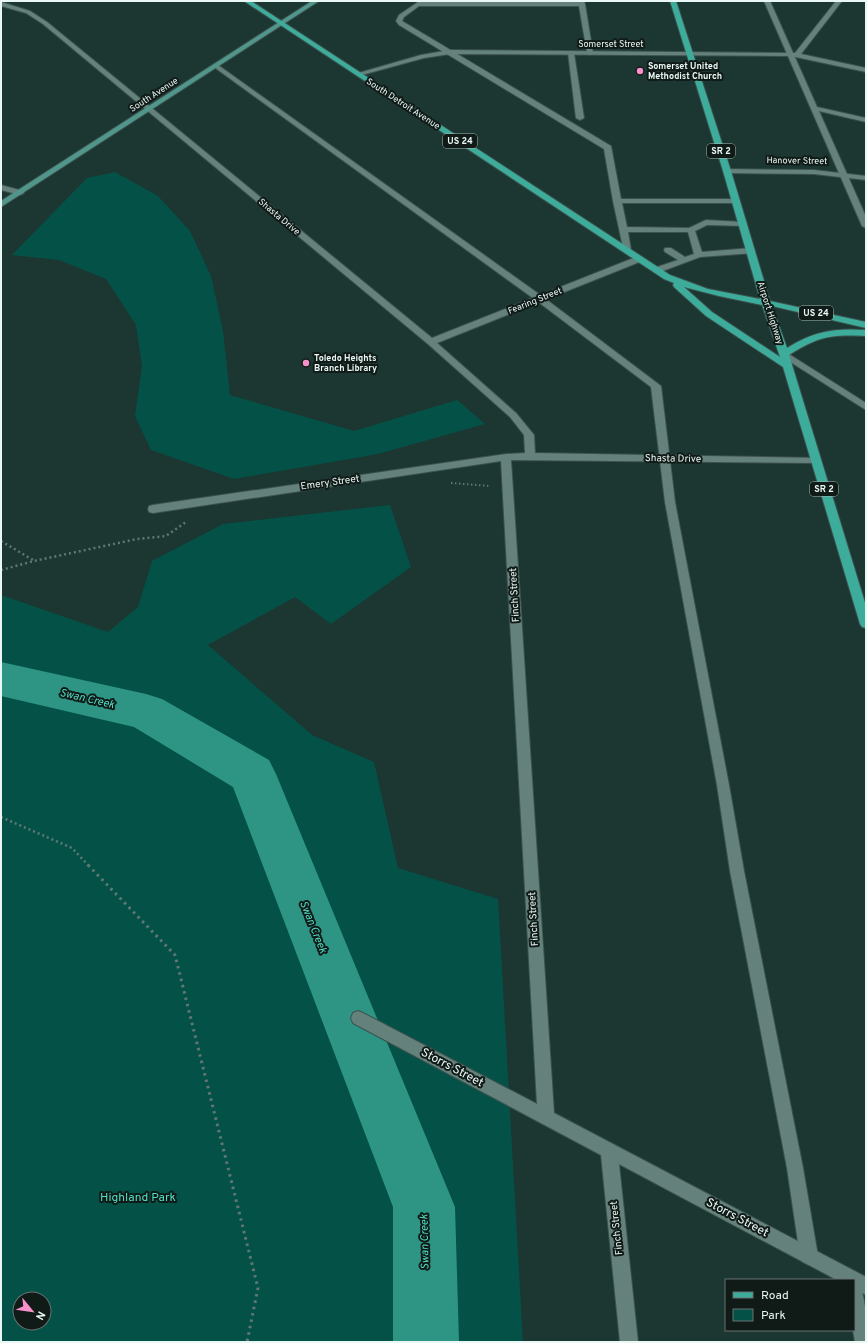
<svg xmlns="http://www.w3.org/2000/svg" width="867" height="1343" viewBox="0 0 867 1343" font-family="Overpass,sans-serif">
	<rect width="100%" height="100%" fill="#1c3631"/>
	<g fill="#045247" fill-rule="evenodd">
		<path d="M115,172L158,196L190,231L211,276L223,331L230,395L354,431L457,400L485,424L378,454L234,479L151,450L135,416L142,366L136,325L106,279L59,260L12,255L87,178Z"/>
		<path d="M390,505L411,567L331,624L295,597L208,645L312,735L374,762L398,868L498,899L523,1342H1V595L108,632L138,607L152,561L223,524ZM20,1299H44V1323H20Z"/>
	</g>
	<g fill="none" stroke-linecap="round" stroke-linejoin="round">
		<path fill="#2e9584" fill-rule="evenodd" d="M1,662L146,694L162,699L269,760L276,774L455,1207L459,1342H393V1207L233,787L134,727L1,696Z"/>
		<g stroke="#3b524e" stroke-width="2">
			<g id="lane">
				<path d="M578,1H584L585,4L593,53L590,55L587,53L579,6H419L404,17L402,21L611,146L621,199H736L740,201L736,203H622L627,227L689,228L706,220L743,222L747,224L746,226L707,225L695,231L702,252L751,248L754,249L755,251L754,253L700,257L660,272H654L653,270L654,268L678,260L665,252L664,250L665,248H671L685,257L694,254L688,232H628L631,250L630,252H624L613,201L604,149L399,25L396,21L399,15L418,2Z"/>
				<path d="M764,1H770L817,107L866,118V122L819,111L866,217V228L862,226Z"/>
				<path d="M571,51L574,53L584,118L580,120L576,118L568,53Z"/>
				<path d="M214,65H218L543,297L661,386L675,502L729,785L744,871L803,1168L818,1256L815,1262L809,1265L803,1262L800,1256L787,1168L730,871L717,785L665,502L651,387L537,301L214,67Z"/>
				<path d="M854,1283L860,1286C867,1304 866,1323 866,1342H855L853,1330H854Z"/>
			</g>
		</g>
		<g stroke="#3b524e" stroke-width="2">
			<g id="street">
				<path d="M836,1H842L801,54L866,68V72L791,56L450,54L424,58L358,76L355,74L421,55L450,50L795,53Z"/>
				<path d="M1,2L30,11L47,22L432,338L636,257H642L643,259L642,261L437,343L516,413L534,435L535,453L819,458L820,460L819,462L815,463L511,460L554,1113L866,1277V1295L854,1289V1280H837L619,1164L638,1342H620L601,1155L353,1023L351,1018L353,1013L358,1011L363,1013L537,1104L501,461L153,513L149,512L148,509L149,506L153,505L506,454L525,453L524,435L510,417L428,344L43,24L26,13L1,6Z"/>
				<path d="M724,169L814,170L866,176V180L814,174L727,173L723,171Z"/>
				<path d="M1,185L23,191L24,193L20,195L1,190Z"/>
				<path d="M784,351L866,403V410L781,356L779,354L781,352Z"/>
			</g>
		</g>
		<g stroke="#3b524e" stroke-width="2">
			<path id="secondary" d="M312,1H319L1,207V201Z"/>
		</g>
		<g stroke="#3b524e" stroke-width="2">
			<path id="primary" d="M244,1H251L670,275L708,289L760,299L723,171L670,1H676L731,171L770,301L866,322V328L772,306L787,348C814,331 834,328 866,330V336C831,334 819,336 789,355L866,606V628L862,627L860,624L783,367L706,316L674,287L673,285L674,283L664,279ZM684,287L719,296L762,305L780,357L712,312Z"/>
		</g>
		<path stroke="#617773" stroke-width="2" stroke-dasharray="1.5 2.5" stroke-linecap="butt" d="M451,483L490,486"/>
		<g stroke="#617773" stroke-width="2.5" stroke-dasharray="2 3" stroke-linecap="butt">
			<path d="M1,541L33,560"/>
			<path d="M1,570L34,561L137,539L166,536L186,522"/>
			<path d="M1,817L72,848L89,866"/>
		</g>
		<path stroke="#617773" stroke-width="3" stroke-dasharray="2.5 4" stroke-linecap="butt" d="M88,865L175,955L258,1288L247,1342"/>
		<use href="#lane" fill="#65817b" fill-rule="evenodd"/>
		<use href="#street" fill="#65817b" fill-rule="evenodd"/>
		<use href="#secondary" fill="#51968b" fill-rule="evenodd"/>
		<use href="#primary" fill="#3dac9b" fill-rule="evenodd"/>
	</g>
	<g fill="#f890cb" stroke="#101b18" stroke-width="1.5">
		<circle cx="640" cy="71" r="4"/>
		<circle cx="306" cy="363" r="4"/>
	</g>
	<g text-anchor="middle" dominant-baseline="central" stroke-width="4" stroke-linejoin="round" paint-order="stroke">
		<g font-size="9" fill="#e9f8f4" stroke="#101b18">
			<text x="611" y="44">Somerset Street</text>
			<text transform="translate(154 95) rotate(-33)">South Avenue</text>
			<text transform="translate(403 104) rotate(33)">South Detroit Avenue</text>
			<text transform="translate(797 161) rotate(1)">Hanover Street</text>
			<text transform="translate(279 217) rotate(40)">Shasta Drive</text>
			<text transform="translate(535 301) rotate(-22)">Fearing Street</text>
			<text transform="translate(770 313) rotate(72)">Airport Highway</text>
		</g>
		<g font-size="9" font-weight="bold" fill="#e9f8f4" stroke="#101b18" text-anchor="start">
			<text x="648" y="66">Somerset United<tspan x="648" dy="10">Methodist Church</tspan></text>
			<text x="314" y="358">Toledo Heights<tspan x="314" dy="10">Branch Library</tspan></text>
		</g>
		<g fill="#101b18" stroke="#a8b6b2" stroke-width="1">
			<rect x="443" y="134" width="34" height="14" rx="3"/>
			<rect x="707" y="144" width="28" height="14" rx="3"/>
			<rect x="799" y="306" width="34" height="14" rx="3"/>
			<rect x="810" y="482" width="28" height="14" rx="3"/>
		</g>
		<g font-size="9" font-weight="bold" fill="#e9f8f4">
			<text x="460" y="141">US 24</text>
			<text x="721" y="151">SR 2</text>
			<text x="816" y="313">US 24</text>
			<text x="824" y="489">SR 2</text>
		</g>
		<g font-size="10" fill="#e9f8f4" stroke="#101b18">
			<text transform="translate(673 459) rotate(1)">Shasta Drive</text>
			<text transform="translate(330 483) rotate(-8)">Emery Street</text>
			<text transform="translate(515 595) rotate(-93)">Finch Street</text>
			<text transform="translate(534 919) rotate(-93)">Finch Street</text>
			<text transform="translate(617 1228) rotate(-96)">Finch Street</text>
		</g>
		<g font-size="11" font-style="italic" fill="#50dfc6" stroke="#101b18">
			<text transform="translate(87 699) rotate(13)">Swan Creek</text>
			<text transform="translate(313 927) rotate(68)">Swan Creek</text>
			<text transform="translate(425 1242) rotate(-91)">Swan Creek</text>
		</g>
		<g font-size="12" fill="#e9f8f4" stroke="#101b18">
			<text transform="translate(452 1068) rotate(28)">Storrs Street</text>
			<text transform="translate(737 1218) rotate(28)">Storrs Street</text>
		</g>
		<g font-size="12" fill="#50dfc7" stroke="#101b18">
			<text x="138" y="1198">Highland Park</text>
		</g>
	</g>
	<rect width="867" height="1343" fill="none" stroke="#e9f8f4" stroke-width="4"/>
	<rect x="725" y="1279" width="130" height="52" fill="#101b18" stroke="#677370"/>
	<rect x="733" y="1292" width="20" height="6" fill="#3dac9b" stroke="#677370"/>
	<text x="761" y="1299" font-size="12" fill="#e9f8f4">Road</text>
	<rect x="733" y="1309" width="20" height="12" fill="#045247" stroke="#677370"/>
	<text x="761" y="1319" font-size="12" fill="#e9f8f4">Park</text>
	<g transform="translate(32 1311) rotate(119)"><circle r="19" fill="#101b18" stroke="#677370"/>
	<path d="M0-3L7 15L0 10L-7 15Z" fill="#f890cb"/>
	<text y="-6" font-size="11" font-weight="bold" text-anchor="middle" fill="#e9f8f4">N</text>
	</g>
</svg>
